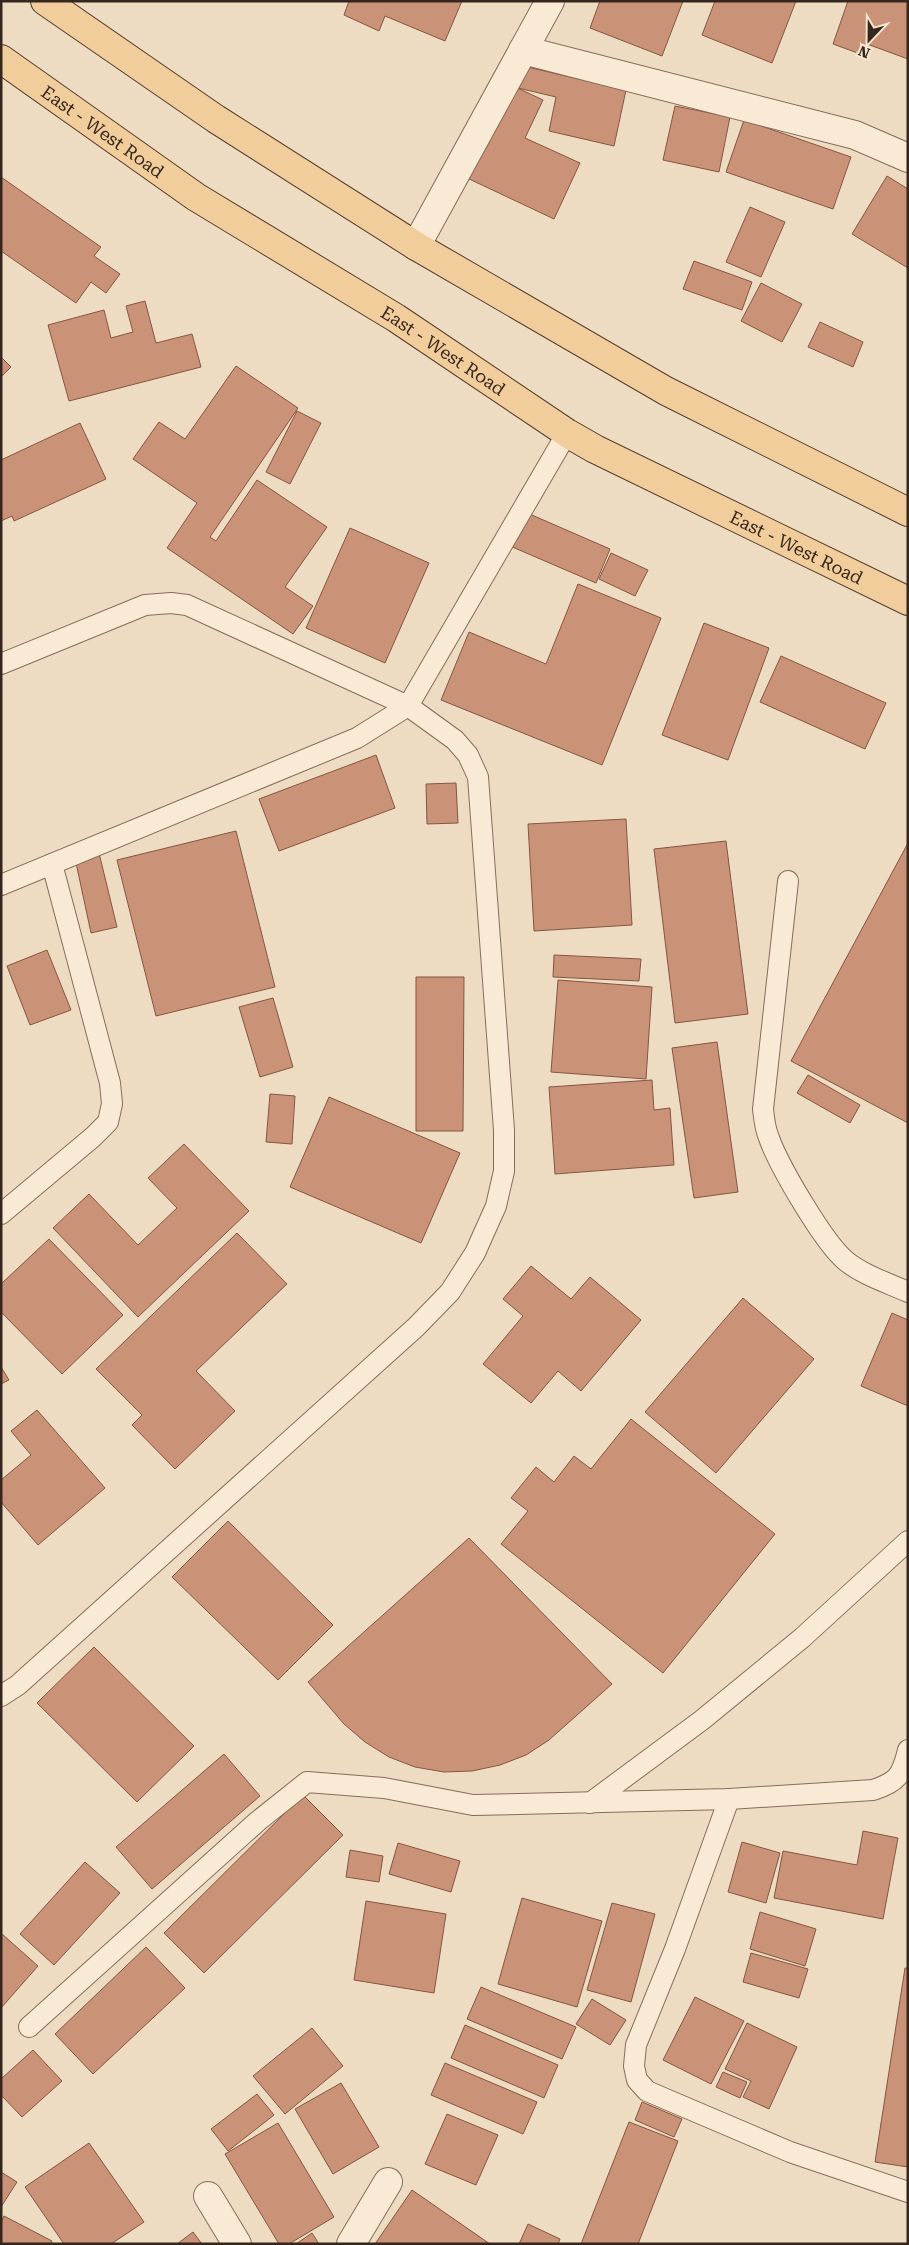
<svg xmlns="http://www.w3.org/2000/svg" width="909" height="2245" viewBox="0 0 909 2245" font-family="'Roboto Serif',serif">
	<rect width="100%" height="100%" fill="#eddcc2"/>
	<g fill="#ca9378" stroke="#855540">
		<path d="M349,1H462L445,41L385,16L379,31L344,15Z"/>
		<path d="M600,1H683L662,56L590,28Z"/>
		<path d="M715,1H796L772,63L702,35Z"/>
		<path d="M848,1H908V59L867,44L863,55L833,44Z"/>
		<path d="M523,66L626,90L614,146L549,131L556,97L518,88Z"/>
		<path d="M509,84L543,100L525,138L580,163L554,219L465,177Z"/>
		<path d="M675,106L730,117L719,172L663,160Z"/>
		<path d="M744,120L851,157L833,209L726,172Z"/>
		<path d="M887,176L908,189V268L852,234Z"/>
		<path d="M1,177L101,247L94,256L120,274L106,293L91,282L76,303L1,251Z"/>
		<path d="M750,207L785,222L761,277L726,262Z"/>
		<path d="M694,261L752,282L742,310L683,289Z"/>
		<path d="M761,283L802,304L782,342L741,321Z"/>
		<path d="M145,301L156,343L192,334L201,367L69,401L48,325L104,310L111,338L133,332L126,306Z"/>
		<path d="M820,322L863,342L853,367L808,347Z"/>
		<path d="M1,357L11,367L1,377Z"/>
		<path d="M236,366L298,408L210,537L216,541L257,480L327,527L285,587L313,606L293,634L167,548L197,503L133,459L159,422L185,439Z"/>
		<path d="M297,411L321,423L290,484L266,472Z"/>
		<path d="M80,423L106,479L14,521L12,516L1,521V460Z"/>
		<path d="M525,512L610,549L596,583L510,546Z"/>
		<path d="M350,528L429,563L385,663L306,628Z"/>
		<path d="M611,553L648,570L635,596L599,579Z"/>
		<path d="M578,584L661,618L602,765L441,700L469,632L546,664Z"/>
		<path d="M704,623L769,648L728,760L662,735Z"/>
		<path d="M781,656L886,703L865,749L760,702Z"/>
		<path d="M376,755L395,808L279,851L259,799Z"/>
		<path d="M456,783L458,823L427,824L426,784Z"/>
		<path d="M626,819L632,925L534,931L528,824Z"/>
		<path d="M236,831L275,987L156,1016L117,860Z"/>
		<path d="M726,841L748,1014L675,1023L654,849Z"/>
		<path d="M908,843V1123L791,1061Z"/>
		<path d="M99,853L117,927L91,933L75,858Z"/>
		<path d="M47,950L71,1010L30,1025L7,966Z"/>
		<path d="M554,955L641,959L639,981L553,977Z"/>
		<path d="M416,977H464L463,1131H416Z"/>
		<path d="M558,980L652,987L646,1079L551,1072Z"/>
		<path d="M273,998L293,1067L260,1077L239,1007Z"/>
		<path d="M717,1042L738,1192L694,1198L672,1048Z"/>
		<path d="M808,1075L860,1105L850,1123L797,1093Z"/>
		<path d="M652,1080L654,1110L670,1108L674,1165L555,1174L549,1087Z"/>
		<path d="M270,1094L295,1096L292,1144L266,1142Z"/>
		<path d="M329,1097L460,1153L421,1243L290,1187Z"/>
		<path d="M184,1144L249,1211L138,1317L53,1228L89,1194L138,1245L177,1208L148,1178Z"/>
		<path d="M237,1233L287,1284L196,1371L235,1411L175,1469L132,1425L142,1415L96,1369Z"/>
		<path d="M49,1239L123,1315L62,1374L1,1312V1284Z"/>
		<path d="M531,1266L571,1299L590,1277L641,1320L581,1391L558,1371L531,1403L483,1364L523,1316L503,1299Z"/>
		<path d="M743,1298L814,1359L716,1473L645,1412Z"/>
		<path d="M892,1313L908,1320V1406L861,1386Z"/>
		<path d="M1,1367L9,1380L1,1384Z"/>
		<path d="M37,1410L105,1488L38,1545L1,1502V1480L31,1455L11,1431Z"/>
		<path d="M631,1419L775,1534L663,1673L501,1544L528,1511L511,1498L536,1467L554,1482L574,1456L591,1469Z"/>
		<path d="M228,1521L333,1625L278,1680L172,1577Z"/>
		<path d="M469,1538L612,1684L549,1740L526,1755L500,1765L472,1771L444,1772L415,1767L389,1757L365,1742L344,1724L308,1682Z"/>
		<path d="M94,1647L194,1746L137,1802L37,1703Z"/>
		<path d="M224,1754L260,1796L152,1889L116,1847Z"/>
		<path d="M303,1795L343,1835L204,1973L164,1933Z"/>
		<path d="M863,1831L898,1838L883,1919L774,1898L783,1851L857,1865Z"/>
		<path d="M742,1842L780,1853L766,1903L728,1892Z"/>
		<path d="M398,1843L460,1861L451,1892L389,1874Z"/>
		<path d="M350,1850L383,1856L379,1882L346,1877Z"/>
		<path d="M85,1862L120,1893L54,1965L20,1934Z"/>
		<path d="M522,1898L602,1921L577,2007L498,1984Z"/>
		<path d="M366,1901L446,1914L434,1993L354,1980Z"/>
		<path d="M612,1903L655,1914L631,2002L587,1990Z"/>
		<path d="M760,1912L816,1929L805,1966L750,1949Z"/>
		<path d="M2,1934L38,1966L1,2008V1935Z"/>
		<path d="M146,1947L185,1988L93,2074L55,2034Z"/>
		<path d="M751,1953L808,1969L799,1998L743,1982Z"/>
		<path d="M905,1968H908V2167L875,2162Z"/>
		<path d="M481,1987L576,2027L562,2059L467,2019Z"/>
		<path d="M695,1997L744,2021L711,2084L663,2060Z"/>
		<path d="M592,1999L626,2020L610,2045L576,2024Z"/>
		<path d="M747,2023L797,2047L769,2109L743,2097L751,2081L725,2069Z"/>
		<path d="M465,2025L558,2065L544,2098L451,2058Z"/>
		<path d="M312,2028L343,2066L285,2114L253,2076Z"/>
		<path d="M33,2050L62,2081L22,2117L1,2095V2079Z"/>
		<path d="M445,2063L537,2102L523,2134L431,2095Z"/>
		<path d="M723,2072L747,2082L740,2098L716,2087Z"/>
		<path d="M341,2083L379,2147L333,2174L295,2109Z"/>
		<path d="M257,2094L274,2115L228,2151L211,2129Z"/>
		<path d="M642,2102L682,2119L674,2137L635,2120Z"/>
		<path d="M447,2114L498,2135L476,2185L425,2164Z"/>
		<path d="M629,2122L678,2141L638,2244H581Z"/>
		<path d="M278,2123L334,2217L289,2244H279L225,2154Z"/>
		<path d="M89,2143L144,2222L111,2244H64L25,2187Z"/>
		<path d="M1,2172L17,2182L1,2207Z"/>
		<path d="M412,2190L490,2244H375Z"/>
		<path d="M4,2216L52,2241L51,2244H1V2222Z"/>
		<path d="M528,2224L560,2239L558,2244H519Z"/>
		<path d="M193,2232L202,2244H177Z"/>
		<path d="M312,2233L319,2244H296Z"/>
	</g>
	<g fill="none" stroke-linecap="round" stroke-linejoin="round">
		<g stroke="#866d5a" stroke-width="22">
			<g id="lane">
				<path d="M1,664L145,605L171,603L187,605L408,706L455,740L468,755L478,777L504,1130V1171L496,1206L475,1253L450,1292L416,1327L18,1685L1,1696"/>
				<path d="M788,881L763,1109C764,1119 765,1129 769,1138C779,1166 824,1243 846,1261C863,1275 888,1283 908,1292"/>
				<path d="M1,885L357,738L408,706L567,433"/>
				<path d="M1,1214L93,1137L108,1122L112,1104L110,1083L52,864"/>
				<path d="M729,1799L675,1949L636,2045L634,2066L637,2080L647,2091L790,2152L908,2192"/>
				<path d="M590,1803L702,1720L802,1638L908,1541"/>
				<path d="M29,2027L258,1821L307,1782L384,1788L473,1805L729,1799L873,1790C898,1782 902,1775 908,1750"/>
			</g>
		</g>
		<g stroke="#866d5a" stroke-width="30">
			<g id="street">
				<path d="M523,50L855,135L908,158"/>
				<path d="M416,246L550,1"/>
				<path d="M208,2196L237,2244"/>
				<path d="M351,2244L388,2182"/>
			</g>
		</g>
		<g stroke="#543c2e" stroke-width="30">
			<g id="primary">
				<path d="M45,1L216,119L416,246L666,391L908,512"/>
				<path id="s1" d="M1,59L196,197L396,318L567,433L595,449L908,601"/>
			</g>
		</g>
		<use href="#lane" stroke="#f8ead5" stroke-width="20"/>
		<use href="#street" stroke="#f8ead5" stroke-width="28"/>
		<use href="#primary" stroke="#f0cd9a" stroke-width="28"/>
	</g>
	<g text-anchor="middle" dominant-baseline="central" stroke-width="4" stroke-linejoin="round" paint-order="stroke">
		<g font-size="18" fill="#36271e" stroke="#f5e7d1">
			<text stroke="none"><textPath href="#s1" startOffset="125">East - West Road</textPath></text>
			<text stroke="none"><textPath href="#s1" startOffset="530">East - West Road</textPath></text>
			<text stroke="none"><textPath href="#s1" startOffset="935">East - West Road</textPath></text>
		</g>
	</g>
	<rect width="909" height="2245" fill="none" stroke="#36271e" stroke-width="5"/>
	<g transform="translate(869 40) rotate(202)" stroke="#f5e7d1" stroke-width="4" paint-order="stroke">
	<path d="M0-4L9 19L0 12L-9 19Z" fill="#36271e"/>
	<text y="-8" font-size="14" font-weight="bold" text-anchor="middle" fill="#36271e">N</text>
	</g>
</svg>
